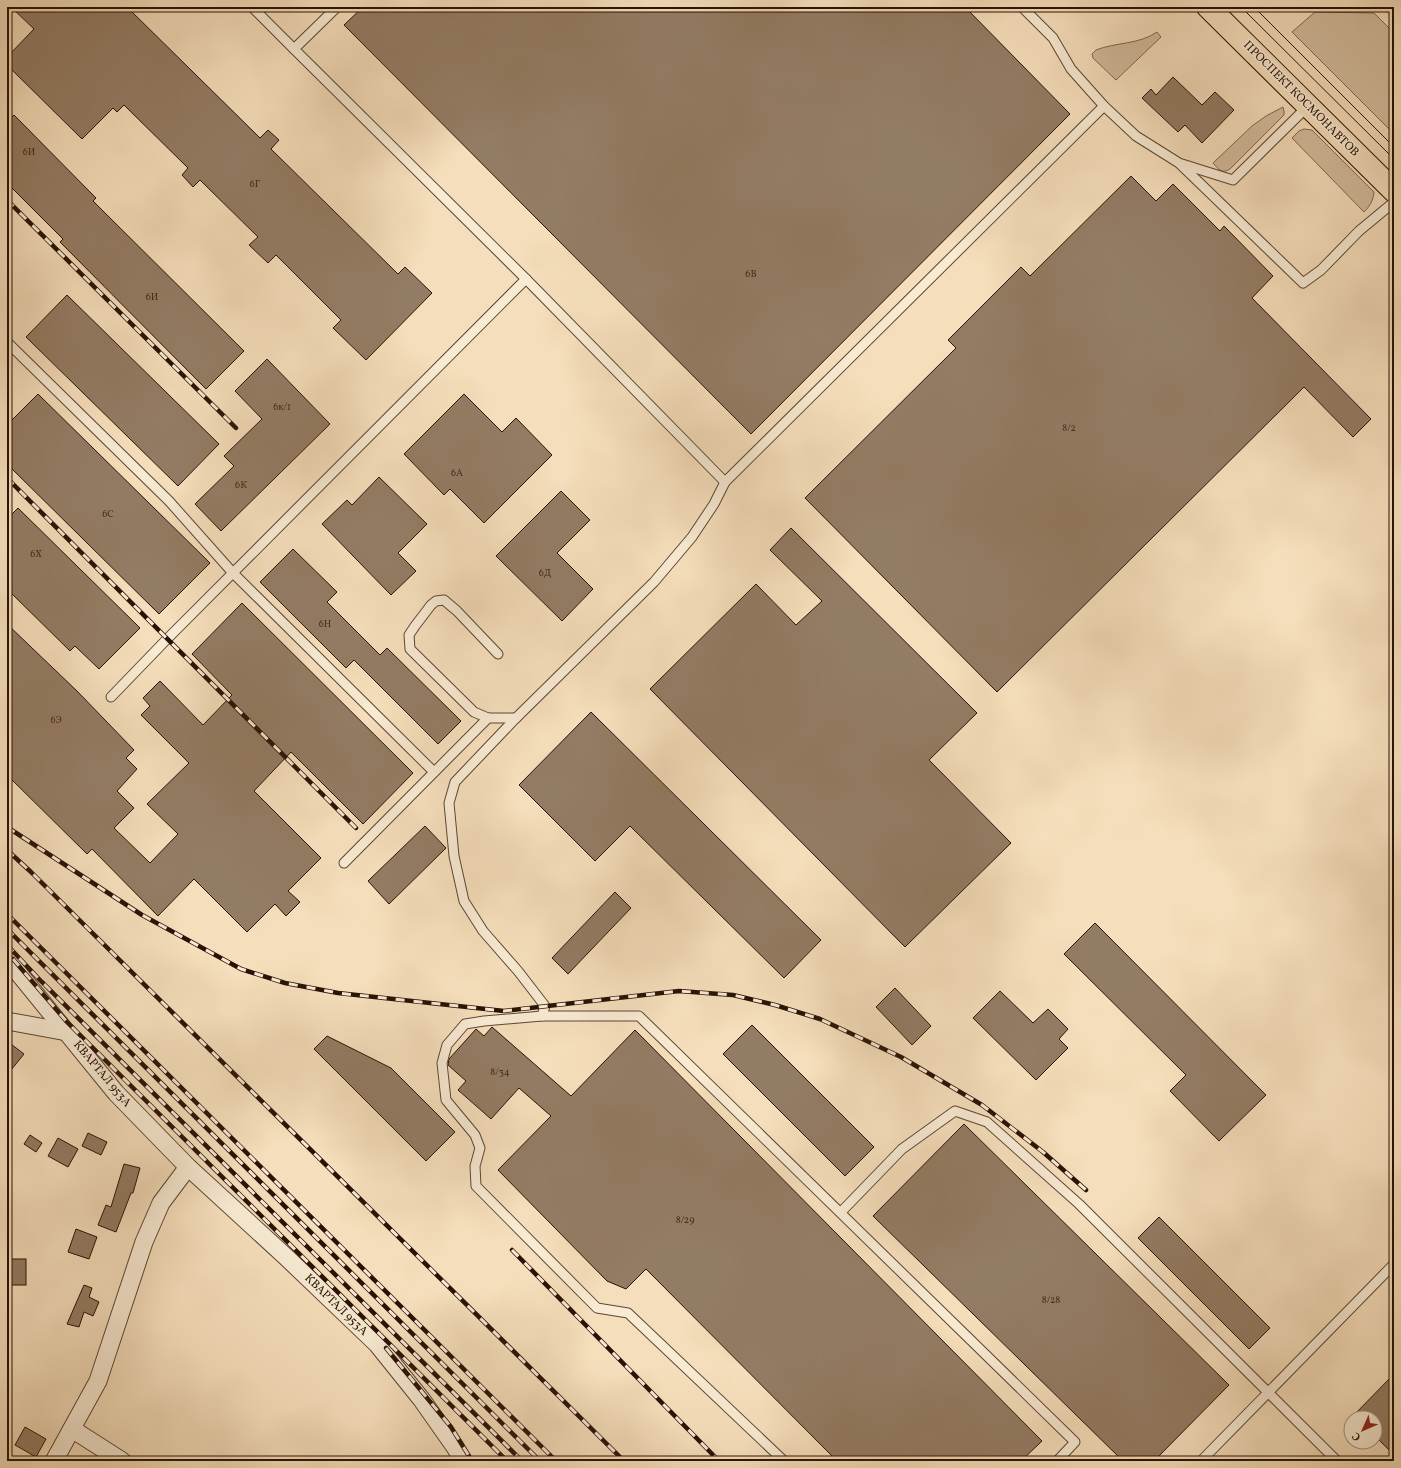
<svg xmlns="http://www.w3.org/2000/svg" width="1401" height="1468" viewBox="0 0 1401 1468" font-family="Vollkorn,serif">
	<rect width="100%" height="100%" fill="#f5debb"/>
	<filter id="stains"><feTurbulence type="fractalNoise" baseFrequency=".005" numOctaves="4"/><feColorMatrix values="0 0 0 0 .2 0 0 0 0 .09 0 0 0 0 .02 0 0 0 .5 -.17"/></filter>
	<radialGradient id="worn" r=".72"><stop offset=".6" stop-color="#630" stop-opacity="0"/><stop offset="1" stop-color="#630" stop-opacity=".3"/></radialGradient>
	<g fill="#d2bb9c" stroke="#7e6650">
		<path d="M1315,12L1374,13L1394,33V134L1292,32Z"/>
		<path d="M1157,32L1161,37L1116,80L1093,58L1092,54L1096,50C1116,42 1138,45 1157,32Z"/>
		<path d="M1283,107L1284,111V115L1230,169C1222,174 1219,170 1213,163L1252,126L1266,116Z"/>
		<path d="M1304,129L1312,130L1374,192C1373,201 1370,206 1364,212L1292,138L1299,131Z"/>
	</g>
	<g fill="#937c64" stroke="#291205">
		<path d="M11,7H127L260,138L268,130L279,140L271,149L398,274L405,267L432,293L366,360L333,328L341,320L276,255L268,263L249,245L258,237L200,180L193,187L182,175L188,168L124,105L117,112L113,108L82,139L7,65V57L34,29Z"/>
		<path d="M363,7H965L1070,114L751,434L344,25Z"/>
		<path d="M1173,77L1202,105L1215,92L1234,110L1202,143L1185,125L1178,132L1142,98L1151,89L1156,95Z"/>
		<path d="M14,115L96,198L93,201L244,351L206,389L60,242L63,239L7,183V122Z"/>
		<path d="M1131,176L1156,201L1173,184L1220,231L1224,226L1273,276L1252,298L1371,419L1353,437L1304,387L997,692L805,498L956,348L948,340L1021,267L1030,276Z"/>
		<path d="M67,295L219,444L178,486L26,337Z"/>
		<path d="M267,359L330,424L221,531L195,504L234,466L224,456L262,419L235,391Z"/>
		<path d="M38,394L210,563L159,614L7,464V425Z"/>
		<path d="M464,394L502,432L516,418L552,455L484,523L450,489L444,495L404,454Z"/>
		<path d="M379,477L427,524L398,553L416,571L391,595L322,524L347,500L352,505Z"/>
		<path d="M561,491L590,520L557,553L593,589L562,621L496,556Z"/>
		<path d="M18,508L140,628L99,669L75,646L70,651L7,589V519Z"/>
		<path d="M791,528L977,713L929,760L1011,843L905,947L650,689L756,584L796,625L822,601L770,550Z"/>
		<path d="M293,549L337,592L327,602L380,655L387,648L461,721L438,744L354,660L346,668L260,582Z"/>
		<path d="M242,603L413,773L363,824L291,752L254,791L321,858L288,891L300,902L286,916L275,904L247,932L194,879L158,916L92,849L87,854L7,775V624L77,691L134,750L126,758L137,769L117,791L134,808L114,828L150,863L178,834L147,804L189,763L141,715L150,706L143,698L160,681L203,725L232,695L192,654Z"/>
		<path d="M591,712L821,940L784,978L630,826L595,861L519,785Z"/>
		<path d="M425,826L446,848L389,904L368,881Z"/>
		<path d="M615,892L631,908L568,974L552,958Z"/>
		<path d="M1095,923L1266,1095L1219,1141L1170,1091L1186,1075L1064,954Z"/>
		<path d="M895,988L931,1026L912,1045L876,1007Z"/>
		<path d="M1000,991L1033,1023L1048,1009L1068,1029L1059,1039L1068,1048L1036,1080L973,1018Z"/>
		<path d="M752,1025L874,1147L845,1176L723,1054Z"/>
		<path d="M492,1027L571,1096L635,1030L1042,1441L1021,1461H837L646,1269L626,1289L607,1281L498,1170L551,1116L519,1088L491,1119L458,1090L466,1081L448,1065L449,1059L476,1029L484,1036Z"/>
		<path d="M327,1036L391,1068L455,1132L426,1161L314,1049Z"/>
		<path d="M7,1041L24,1054L7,1075Z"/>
		<path d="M964,1124L1229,1385L1154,1461H1123L873,1216Z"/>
		<path d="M88,1133L107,1142L101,1155L82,1146Z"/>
		<path d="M30,1135L42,1143L36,1152L24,1144Z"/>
		<path d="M58,1138L78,1149L68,1167L48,1156Z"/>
		<path d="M124,1164L140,1168L133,1193H131L116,1232L98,1225L106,1205L111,1207Z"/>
		<path d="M1159,1217L1270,1328L1249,1349L1138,1238Z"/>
		<path d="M76,1229L97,1237L89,1259L68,1252Z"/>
		<rect x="7" y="1259" width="19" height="26"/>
		<path d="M84,1285L92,1288L89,1297L99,1302L93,1316L84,1312L79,1327L67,1324Z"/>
		<path d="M1394,1374V1455L1375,1436V1418H1351Z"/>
		<path d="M25,1427L46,1439L36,1457L15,1445Z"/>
	</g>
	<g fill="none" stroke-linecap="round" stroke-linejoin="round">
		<g stroke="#5c4532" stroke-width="11">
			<g id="service">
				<path d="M252,7L294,49"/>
				<path d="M337,7L294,49L526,279L725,482L1104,106"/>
				<path d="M1022,7L1053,38L1071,69L1104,106L1136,136L1179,163L1303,283L1321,270L1359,231L1394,202"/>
				<path d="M1182,164L1233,180L1308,106"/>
				<path d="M7,342L169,501L233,573L434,772"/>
				<path d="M498,654L457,611L444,600L436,601L431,605L415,626L409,635L410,649L474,712L488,718H516"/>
				<path d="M111,697L167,639L526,279"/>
				<path d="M344,863L488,718"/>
				<path d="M542,1016L545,1006L518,971L483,931L464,901L454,856L449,803L455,782L516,718L654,582L692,537L714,504L725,482"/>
				<path d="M841,1212L902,1149L955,1111L987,1122L1079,1204L1337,1461"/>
				<path d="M784,1461L628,1313L597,1308L476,1186L475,1166L480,1148L475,1135L446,1100L442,1063L447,1045L465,1024L484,1021L542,1016H639L1075,1442L1057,1461"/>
				<path d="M1201,1461L1394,1264"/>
			</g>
		</g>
		<g stroke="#5c4532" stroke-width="19">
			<g id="minor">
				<path d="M7,959L116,1093L188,1167L285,1256L377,1344L422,1400L455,1447L463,1461"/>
				<path d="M7,1021L67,1032"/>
				<path d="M72,1429L122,1461"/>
				<path d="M54,1461L98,1381L144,1242L161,1203L188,1167"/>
			</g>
		</g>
		<g stroke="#291205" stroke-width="24">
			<path id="primary" d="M1208,7L1394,191"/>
		</g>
		<path stroke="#291205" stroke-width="2.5" stroke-dasharray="1 2" stroke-linecap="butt" d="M1383,7L1394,18"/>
		<use href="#service" stroke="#f8ead3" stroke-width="9"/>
		<use href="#minor" stroke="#f8ead3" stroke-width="17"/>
		<use href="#primary" stroke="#f5debb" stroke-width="22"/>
		<g stroke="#291205" stroke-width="1">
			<path d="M1241,7L1394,159"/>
			<path d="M1254,7L1394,147"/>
		</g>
		<g stroke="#291205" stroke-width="4.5">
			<g id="rail">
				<path d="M7,200L236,428"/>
				<path d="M7,478L356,828"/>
				<path d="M7,827L142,915L241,969L285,983L338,993L504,1011L679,991L733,995L775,1005L820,1019L901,1057L982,1105L1043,1152L1086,1190"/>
				<path d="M7,850L31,872L624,1461"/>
				<path d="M7,914L556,1461"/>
				<path d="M7,929L540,1461"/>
				<path d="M7,945L39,979L522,1461"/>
				<path d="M13,959L67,1022L507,1461"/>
				<path d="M512,1250L719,1461"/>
				<path d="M386,1348L451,1427L472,1461"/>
			</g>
		</g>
		<use href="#rail" stroke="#f8ead3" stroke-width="3" stroke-dasharray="9" stroke-linecap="butt"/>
	</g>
	<g text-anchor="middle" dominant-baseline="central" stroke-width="3.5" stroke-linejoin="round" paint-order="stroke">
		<g font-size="10" fill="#442c1d">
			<text x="29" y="152">6И</text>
			<text x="255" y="184">6Г</text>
			<text x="751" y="274">6В</text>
			<text x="152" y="297">6И</text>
			<text x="282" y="407">6к/1</text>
			<text x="1069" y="428">8/2</text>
			<text x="457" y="473">6А</text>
			<text x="241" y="485">6К</text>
			<text x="108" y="514">6С</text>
			<text x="36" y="554">6Х</text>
			<text x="545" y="573">6Д</text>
			<text x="325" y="624">6Н</text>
			<text x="56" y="720">6Э</text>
			<text x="500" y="1072">8/34</text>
			<text x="685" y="1220">8/29</text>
			<text x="1051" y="1300">8/28</text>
		</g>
		<g font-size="12" fill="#291205" stroke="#f8ead3">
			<text transform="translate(1301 99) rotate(45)">ПРОСПЕКТ КОСМОНАВТОВ</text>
			<text transform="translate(102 1074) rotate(50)">КВАРТАЛ 953А</text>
			<text transform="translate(336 1305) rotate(44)">КВАРТАЛ 953А</text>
		</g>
	</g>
	<rect width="1401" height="1468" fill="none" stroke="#f5debb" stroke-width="24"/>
	<rect x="8" y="8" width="1385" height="1452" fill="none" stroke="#291205" stroke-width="2"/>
	<rect x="12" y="12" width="1377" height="1444" fill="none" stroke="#291205"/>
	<g transform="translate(1363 1430) rotate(225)"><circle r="19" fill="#f8ead3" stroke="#a59481"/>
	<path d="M0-3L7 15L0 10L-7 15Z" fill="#8f2418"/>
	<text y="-6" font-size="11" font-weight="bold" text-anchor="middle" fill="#291205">С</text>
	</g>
	<rect width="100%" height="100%" filter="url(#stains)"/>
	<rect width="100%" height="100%" fill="url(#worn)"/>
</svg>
